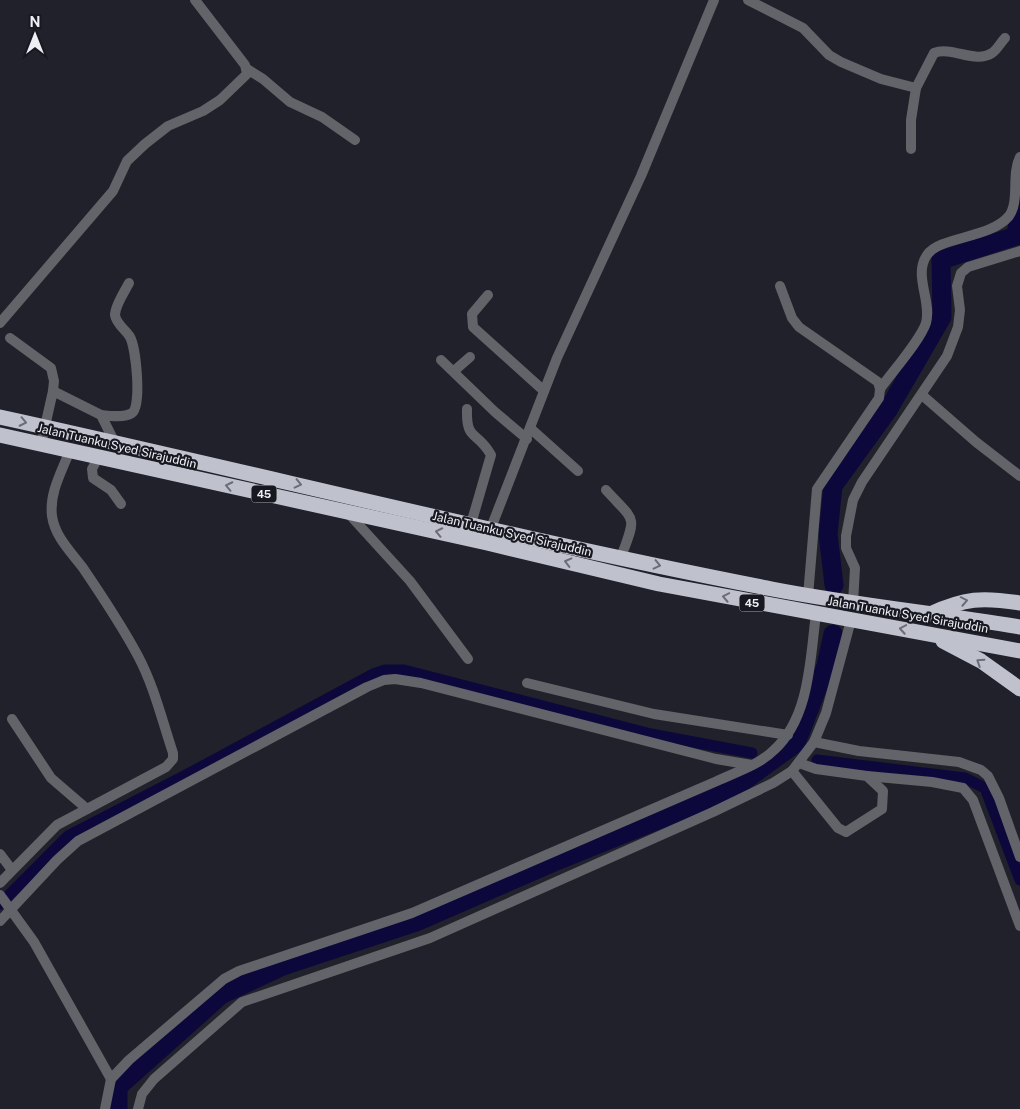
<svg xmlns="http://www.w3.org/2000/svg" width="1020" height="1109" viewBox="0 0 1020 1109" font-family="'Public Sans',sans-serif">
	<rect width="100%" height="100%" fill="#20212a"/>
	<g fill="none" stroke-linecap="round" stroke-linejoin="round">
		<g stroke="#0d083c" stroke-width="11">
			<path d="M817,760L965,778L985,788L1020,880"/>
			<path d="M0,904L68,836L186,775L373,674L385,670H404L651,734L752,753"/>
		</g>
		<g stroke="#0d083c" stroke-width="19">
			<path d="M834,585L828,534L833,486L888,410L942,317L941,260L1016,236L1020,209"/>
			<path d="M118,1109V1087L221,995L283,966L416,922L554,862L683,810L741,783L796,743L826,666L833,634"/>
		</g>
		<g stroke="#636469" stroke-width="10">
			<path d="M748,0L803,28L829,55L841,62L881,79L916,88L911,120V149"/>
			<path d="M247,69L263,79L290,102L322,117L355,140"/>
			<path d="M916,88L934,53C952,46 975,64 992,53C997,50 1001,42 1005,38"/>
			<path d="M780,286L792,318L799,327L878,382L880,389L879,398L817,489L808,596"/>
			<path d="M488,295L472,314L473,327L543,390"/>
			<path d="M0,323L113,191L127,161L145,144L168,126L203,111L220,100L247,74L245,65L195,0"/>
			<path d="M10,338L51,368L54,381L53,391"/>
			<path d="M441,360L495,412L527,439"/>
			<path d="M454,371L470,357"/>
			<path d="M880,389C892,372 920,341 926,323C932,301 913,275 927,255C940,236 990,239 1009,216C1020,201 1011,175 1020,157"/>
			<path d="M922,395L976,442L1020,476"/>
			<path d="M467,409C466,442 477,430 491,455L471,524"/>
			<path d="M101,415C110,416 124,418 132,413C142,406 136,348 130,337C126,330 116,324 115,315C115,305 125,291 129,283"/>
			<path d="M530,428L578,471"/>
			<path d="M41,444L53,391L101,415L114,441"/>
			<path d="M99,456L92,469L93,478L111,490L121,504"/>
			<path d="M606,490C636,523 637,514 621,557"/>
			<path d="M348,513L410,581L468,659"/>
			<path d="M489,533L557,358L641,176L714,0"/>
			<path d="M853,603L855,568L846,548V536L853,500L862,482L947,356L958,327L960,310L957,286L961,273L968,267L1020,251"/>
			<path d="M527,683L654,714L788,735"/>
			<path d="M12,719L51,778L87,809"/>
			<path d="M814,742L859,751L959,762L981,770L988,776L999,798L1020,857"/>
			<path d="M792,771L838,828L846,832L882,809L883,791L867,776L816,769L799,763"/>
			<path d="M867,776L932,782L963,788L973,800L1020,926"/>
			<path d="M0,854L12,870"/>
			<path d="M0,883L57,825L166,767L173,759V753C162,720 154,686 138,656C122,626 102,596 83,568C71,552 55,537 52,516C49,493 62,471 70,450"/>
			<path d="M0,895L34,942L111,1079"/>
			<path d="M0,921L57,860L78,841L367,687L384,680L395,679L421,683L716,759L752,765"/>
			<path d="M105,1109L111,1079L129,1060L224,979L239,971L412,913L717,781C736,772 759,765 774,750C810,717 810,659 816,614"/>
			<path d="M138,1109L142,1094L154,1079L242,1002L430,938L713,812L773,783L792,771L814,742L826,713L851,620"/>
		</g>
		<g stroke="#bfc1cd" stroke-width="15">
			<path d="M0,417C257,473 513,539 772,589C854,605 937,613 1020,627"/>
			<path d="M0,435L487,543L659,584L1020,651"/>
			<path d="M930,614C965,598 982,597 1020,603"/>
			<path d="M943,641L981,661L1020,689"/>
		</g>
	</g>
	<defs><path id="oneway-chevron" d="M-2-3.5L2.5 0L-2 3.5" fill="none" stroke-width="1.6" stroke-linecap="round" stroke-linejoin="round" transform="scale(1.25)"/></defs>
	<g stroke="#6b6c76">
		<use href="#oneway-chevron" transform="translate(23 422) rotate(12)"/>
		<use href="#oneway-chevron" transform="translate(298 484) rotate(13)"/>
		<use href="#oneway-chevron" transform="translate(229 486) rotate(-168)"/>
		<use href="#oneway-chevron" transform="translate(439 532) rotate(-168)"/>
		<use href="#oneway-chevron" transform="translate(568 562) rotate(-166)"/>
		<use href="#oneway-chevron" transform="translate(657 565) rotate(13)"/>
		<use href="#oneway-chevron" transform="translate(726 597) rotate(-169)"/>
		<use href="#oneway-chevron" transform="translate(964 601) rotate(-11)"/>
		<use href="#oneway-chevron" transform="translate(903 629) rotate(-170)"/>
		<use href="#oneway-chevron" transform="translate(980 662) rotate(-147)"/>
	</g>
	<g text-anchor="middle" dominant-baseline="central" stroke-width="4.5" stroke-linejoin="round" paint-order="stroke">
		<g fill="#171820" stroke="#adaeb5" stroke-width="1">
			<rect x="251.5" y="485.5" width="25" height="17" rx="4"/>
			<rect x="739.5" y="594.5" width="25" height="17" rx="4"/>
		</g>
		<g font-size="11" font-weight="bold" fill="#edeff5">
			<text x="264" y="494">45</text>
			<text x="752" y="603">45</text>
		</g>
		<g font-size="12" fill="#edeff5" stroke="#171820">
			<text transform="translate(117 446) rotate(13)">Jalan Tuanku Syed Sirajuddin</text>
			<text transform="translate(512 534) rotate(13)">Jalan Tuanku Syed Sirajuddin</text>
			<text transform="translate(908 615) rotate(10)">Jalan Tuanku Syed Sirajuddin</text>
		</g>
	</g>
	<g transform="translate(35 35)" stroke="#171820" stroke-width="4" paint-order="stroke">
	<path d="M0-4L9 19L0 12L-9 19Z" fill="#edeff5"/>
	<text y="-8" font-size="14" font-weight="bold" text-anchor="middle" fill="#edeff5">N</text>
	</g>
</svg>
